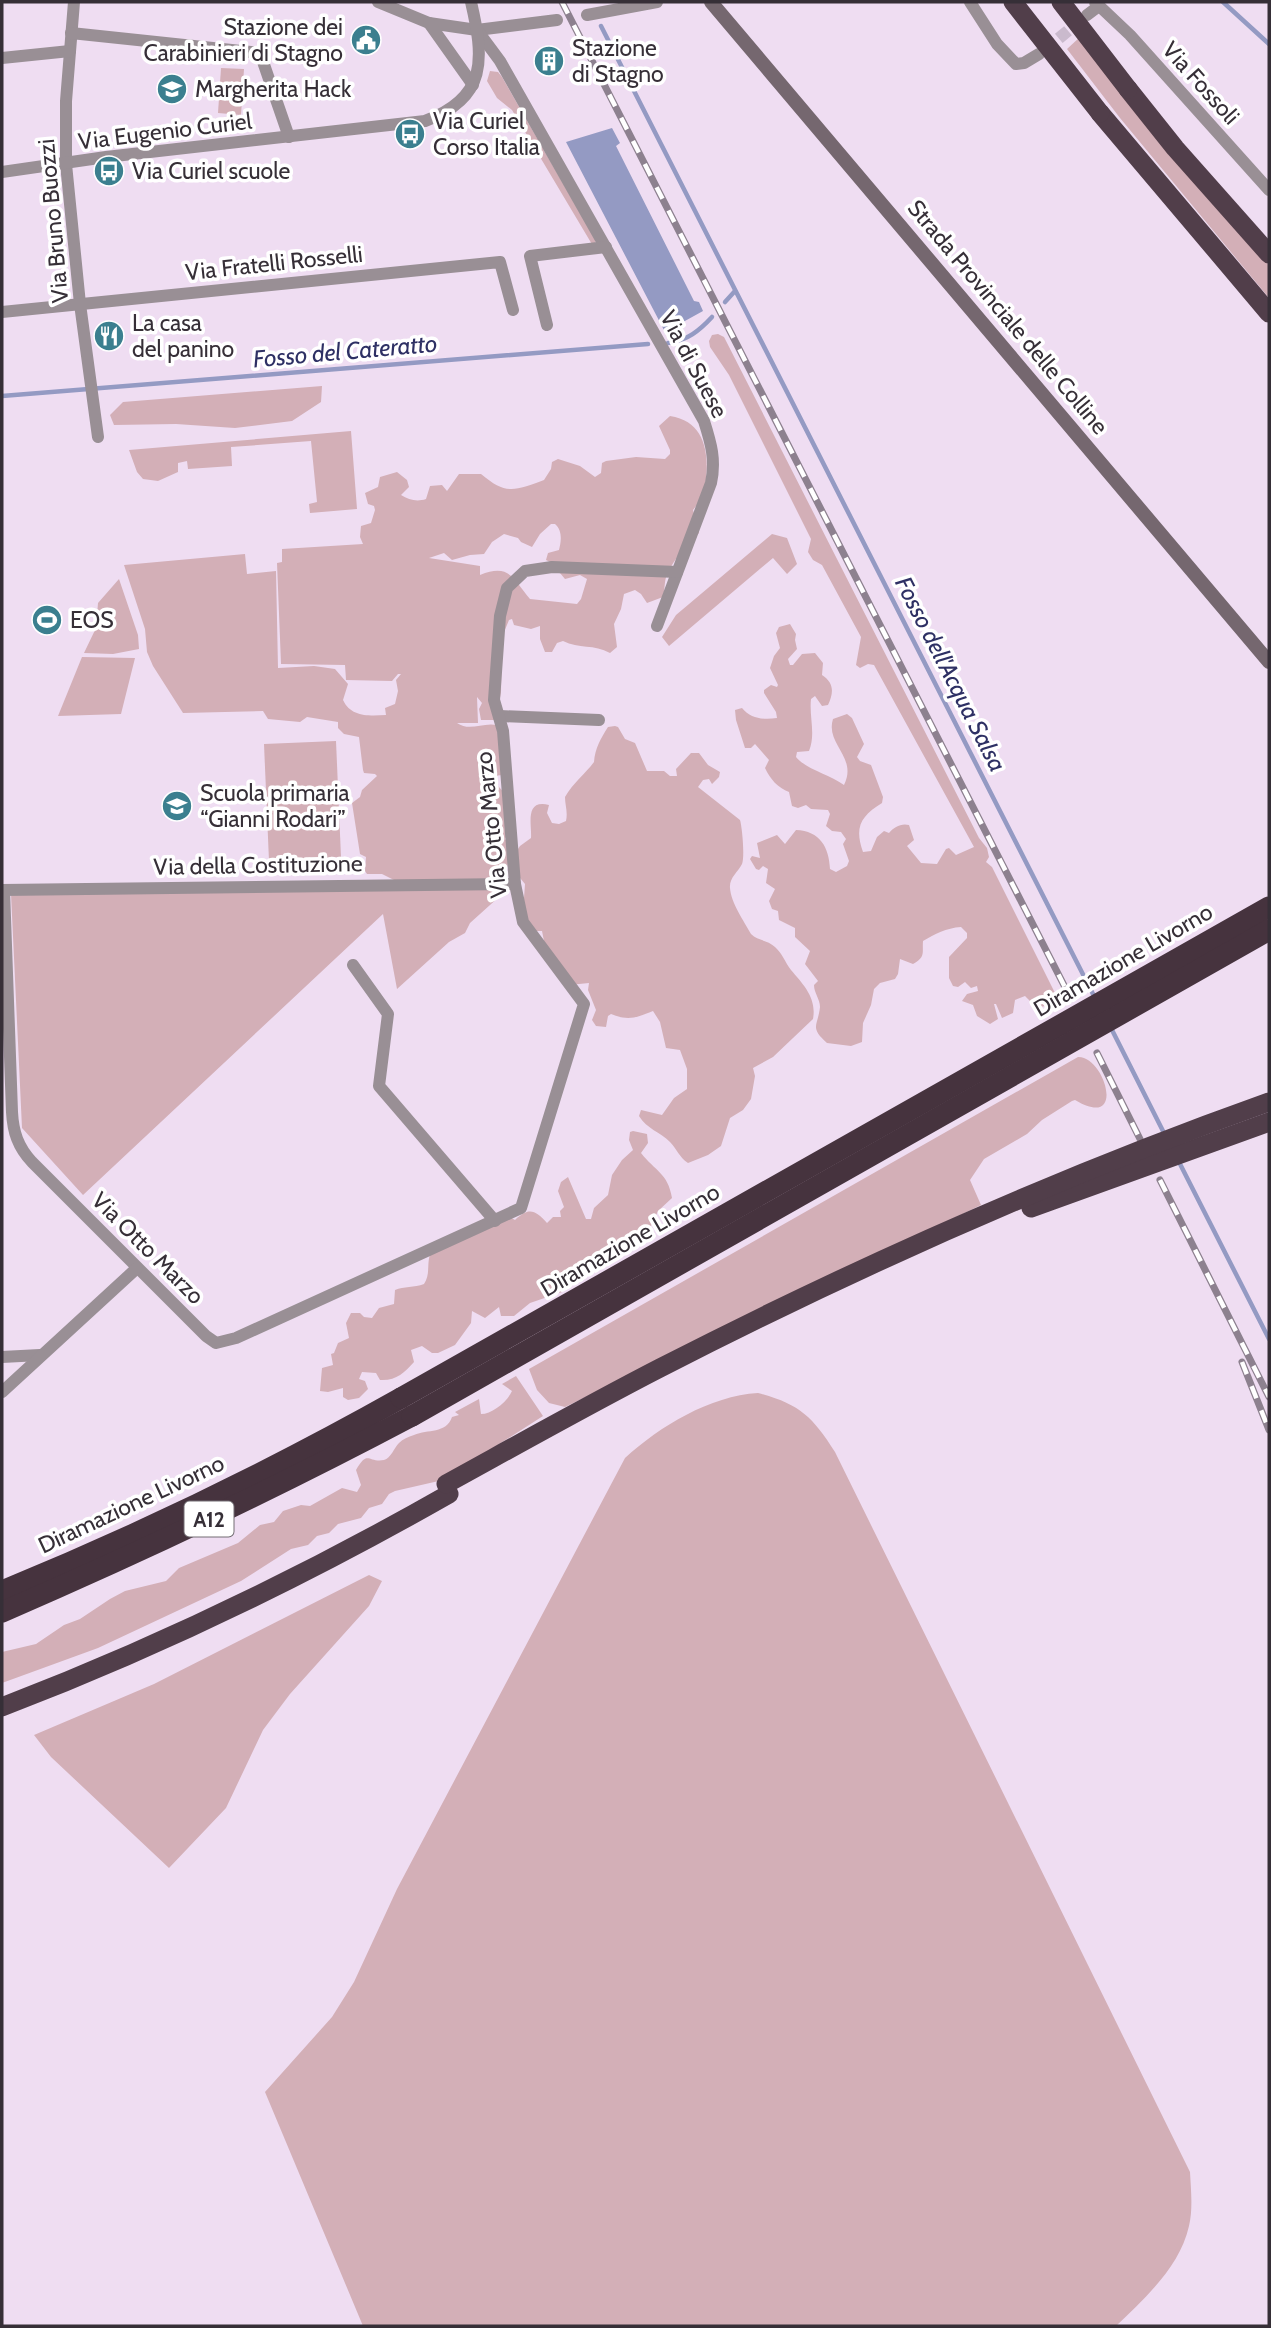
<svg xmlns="http://www.w3.org/2000/svg" width="1271" height="2328" viewBox="0 0 1271 2328" font-family="Cabin,sans-serif">
	<rect width="100%" height="100%" fill="#efddf2"/>
	<g fill="#d3afb7" fill-rule="evenodd">
		<path d="M1080,37L1209,200L1269,265V298L1120,118L1067,49Z"/>
		<path d="M221,68L244,69L241,115L218,113Z"/>
		<path d="M490,71L498,72L502,77L596,241L593,246L512,110L497,98L487,81Z"/>
		<path d="M718,334L724,337L979,838L987,848L989,857L986,862L992,867L1055,993L1056,1001L1048,1006L1036,1007L1025,996L1015,1000L1013,1013L1002,1018L996,1004H994L998,1019L990,1024L977,1016L973,1005L962,1001L967,994L978,991L977,986L971,988L965,982L958,987L953,986L949,978V957L967,938V933L961,927C946,928 935,934 923,941C922,953 926,957 913,964L900,959L898,974L895,979L880,983L874,989L871,1005L863,1023L862,1042L851,1046L827,1043C809,1027 818,1026 820,1007C820,999 814,993 814,985L818,981L805,964L810,951L795,937V928L779,920L778,911L772,909L769,901L775,889L766,883L768,869L763,866L759,870L756,869L750,859L752,856L760,858L757,843L777,835L785,844L796,830C820,831 829,847 830,869L836,872L847,866L849,861L843,844L846,839L841,832L832,831L826,826L830,814L828,810L811,809L806,805L798,808L792,806L789,792C778,788 770,779 765,768L769,760L755,744L751,748H745L736,720L735,710L742,708C751,719 764,720 777,718L776,712L764,693V690L771,685L777,687L778,685L770,668L774,656L780,648L776,633L779,627L790,624L796,634L795,640L797,649L788,659L790,665H793L802,654L815,653L823,663L822,675C834,683 834,692 828,705L822,706L815,696L811,699C809,717 816,734 809,751L797,752L796,757C807,770 829,774 844,785C858,757 825,744 833,719L847,714L852,718L864,744L857,757L860,761L871,765L883,797L882,803C861,816 854,827 863,852L871,851L877,837L884,831L889,833C894,827 901,823 909,825L914,840L907,846L921,863L937,864L946,849L949,848L956,855L974,847L874,665L868,664L860,668L856,665L861,637L822,565L813,560L808,552L811,539L729,375L710,347L709,341L712,335Z"/>
		<path d="M322,386L321,402L292,421L235,428L176,424L114,425L110,415L123,402Z"/>
		<path d="M670,416C704,421 709,451 706,480C705,485 705,492 703,496C701,501 696,506 693,510L699,533C685,546 675,558 667,574C664,582 665,590 663,597L647,603L641,594L635,590L624,594L621,609L614,624L617,647L610,653C594,644 579,649 563,641L557,643L552,652H545L540,639V626L531,629L514,625L512,619L509,620L502,637L501,692L496,720H481L479,709L482,703L477,697L478,723H457C470,732 482,722 497,725L502,775L494,776L492,779L506,795L510,829L505,839L508,842C509,858 511,872 495,880L398,882L382,874H367L365,871L366,857L360,854L352,803L360,797L362,790L377,776L375,774L364,773L363,770L359,737L344,734L338,728V722L307,717L300,722L268,719L263,711L183,713L153,666L147,652L145,629L124,565L245,554L247,574L276,571L278,668L314,666L335,669L348,684L343,700C351,717 368,716 386,715L385,708L395,704L398,691L396,680L401,674H398L392,681L346,680L345,665L281,664L277,563L282,562V549L363,544L360,537L361,526L371,523L375,510L374,506L368,504L365,493L378,487L380,477L397,472L407,480L409,487L401,495C409,500 417,502 426,499L430,486L442,485L447,491L459,474H481C506,495 514,491 544,480L551,469L552,462L558,459L580,466L595,477L601,473L602,463L606,461L636,457L665,459L670,454V450L659,426ZM551,524H555C563,531 561,542 559,550L548,553L546,560L562,568L560,573L565,579L580,575L587,579L581,599L577,604L530,599C513,579 510,563 480,575V566L429,558L444,553L452,560L470,555L484,554L492,542L504,534L518,538L521,542L532,547L540,534Z"/>
		<path d="M351,431L357,509L310,513L309,504L317,502L311,441L231,447L232,466L188,469L187,461L178,463V472L158,481L143,479L137,472L129,450Z"/>
		<path d="M772,534L787,538L797,564L787,574L773,558L669,646L662,637L676,615Z"/>
		<path d="M119,579L138,635L139,649L113,654L84,653L96,628L98,603Z"/>
		<path d="M82,657L135,658L121,714L58,716Z"/>
		<path d="M615,726L618,727L625,739L635,743L647,771H664L670,776H677L676,769L691,753H699L708,765L720,772L719,777L712,784L709,779L703,780L698,787L740,820C742,826 745,857 742,864C738,872 729,878 730,888C731,903 744,921 751,934C758,941 768,940 775,947C782,953 785,962 791,970C803,984 817,998 813,1019L773,1057L753,1068L755,1076L751,1099L743,1110L730,1118L721,1146L708,1155L688,1163C679,1157 677,1149 670,1142C660,1132 647,1129 639,1116L641,1110L662,1115L674,1098L687,1089V1069L680,1050L666,1048L660,1022L653,1011C636,1018 628,1021 611,1014L608,1016L606,1027L596,1026L592,1020L596,1010L588,990L589,983L569,985L545,946L542,931H528L520,903L524,898L525,884L516,873L514,855L520,846L531,838C532,825 524,799 549,805L547,813L552,823L559,824L566,821C568,812 565,805 565,797C573,783 585,774 594,762C595,748 601,738 608,727Z"/>
		<path d="M336,741L341,857L269,861L264,744Z"/>
		<path d="M510,887L470,923L465,933L449,942L397,989L383,914L83,1195L22,1128L11,894Z"/>
		<path d="M1078,1057C1105,1056 1127,1131 1075,1100L1072,1101L1042,1120L1027,1134L984,1159L970,1180L981,1205L565,1407L549,1403L537,1390L529,1369Z"/>
		<path d="M633,1131L647,1134L648,1143L641,1153C655,1171 668,1173 672,1198L658,1211L650,1228L638,1238L618,1250L613,1260L597,1266L583,1278L569,1281L562,1292L530,1303L514,1316H501L499,1307L485,1318L472,1311L471,1323L455,1345L438,1353H432L422,1346L411,1350L414,1362C404,1373 396,1381 380,1380L376,1373L362,1372L359,1379L365,1381L368,1389L359,1398L348,1400L343,1397V1388L328,1392L320,1391L322,1368L333,1365L331,1354L334,1353L338,1343L349,1338L346,1323L351,1313H360L364,1317L372,1318L379,1308L394,1304L395,1290C404,1286 414,1288 424,1284C431,1274 426,1263 431,1252L508,1216L515,1220C529,1207 535,1210 547,1223L553,1217H561L560,1211L564,1207L558,1191L561,1182L568,1177L586,1219H591L594,1208L608,1195L612,1175L622,1160L633,1150L629,1140L630,1132Z"/>
		<path d="M516,1376L543,1416L443,1480L395,1491L389,1494L382,1504L369,1508L361,1518L338,1524L329,1533L317,1536L308,1545L291,1549L241,1581L98,1648L2,1683V1652L36,1644L64,1625L80,1619L110,1599L125,1591L166,1581L179,1568L238,1543L260,1525L274,1522L283,1511L301,1505L310,1506L342,1488L357,1492L361,1485L356,1470C368,1449 368,1463 384,1460C391,1458 394,1448 399,1443C403,1439 408,1437 414,1435C428,1429 446,1434 452,1417L459,1415L455,1412L479,1399L481,1414C492,1414 507,1402 512,1391L502,1384Z"/>
		<path d="M758,1393C799,1404 812,1416 835,1452L1190,2172C1191,2190 1193,2209 1189,2226C1180,2267 1144,2299 1116,2326H363L265,2092L332,2017L354,1982L397,1889L625,1458C660,1426 710,1396 758,1393Z"/>
		<path d="M369,1575L382,1581L369,1606L290,1694L263,1730L226,1808L169,1868L51,1757L34,1735L154,1684Z"/>
	</g>
	<path fill="#949ac3" d="M612,128L620,143L616,146L694,301L699,302L703,311L665,332L566,142Z"/>
	<g fill="none" stroke-linecap="round" stroke-linejoin="round">
		<g stroke="#949ac3" stroke-width="4.5">
			<path d="M1223,2L1269,44"/>
			<path d="M601,26L1095,998"/>
			<path d="M725,302L735,291"/>
			<path d="M669,326L672,342"/>
			<path d="M668,343C687,341 700,330 712,317"/>
			<path d="M2,396L648,344"/>
			<path d="M1111,1028L1165,1135"/>
			<path d="M1179,1162L1269,1339"/>
		</g>
		<path stroke="#cabacd" stroke-width="12" stroke-dasharray="12 6" stroke-linecap="butt" d="M1045,50L1082,19"/>
		<g stroke="#998f95" stroke-width="12">
			<path d="M74,2L66,101V164L80,304L98,437"/>
			<path d="M378,2L429,23L477,30L557,20"/>
			<path d="M970,2L997,44L1016,64L1024,63L1039,54"/>
			<path d="M1095,2L1130,35L1269,190"/>
			<path d="M587,15L657,2"/>
			<path d="M1087,15L1099,6"/>
			<path d="M429,23L473,85"/>
			<path d="M477,30L500,61L704,421C711,443 716,460 711,483L657,626"/>
			<path d="M71,33L260,53L289,137"/>
			<path d="M2,58L70,51"/>
			<path d="M2,172L106,157L425,121C488,98 484,58 471,2"/>
			<path d="M2,312L500,262L513,310"/>
			<path d="M547,325L530,256L606,247"/>
			<path d="M500,716L599,720"/>
			<path d="M2,890L515,884"/>
			<path d="M4,890L12,1112C13,1132 18,1147 32,1162L206,1336L216,1343L236,1338L521,1208L584,1004L523,922L515,884L503,731L494,700L500,616L507,588L525,571L552,567L677,572"/>
			<path d="M353,965L388,1014L379,1086L495,1221"/>
			<path d="M2,1357L40,1355"/>
			<path d="M2,1392L137,1268"/>
		</g>
		<path stroke="#75676f" stroke-width="14" d="M711,2L1269,662"/>
		<g stroke="#513e4a" stroke-width="19">
			<path d="M1128,89L1175,148L1269,254"/>
			<path d="M1100,113L1269,313"/>
			<path d="M2,1707C156,1648 305,1576 449,1494"/>
		</g>
		<g stroke="#46333e" stroke-width="21">
			<path d="M2,1591C139,1535 273,1470 401,1398"/>
			<path d="M2,1612C141,1552 278,1487 412,1416"/>
		</g>
		<g stroke="#8d818f" stroke-width="7">
			<g id="rail">
				<path d="M562,2L1071,999"/>
				<path d="M1097,1053L1140,1139"/>
				<path d="M1160,1180L1269,1397"/>
				<path d="M1242,1362L1269,1430"/>
			</g>
		</g>
		<use href="#rail" stroke="#fff" stroke-width="4.5" stroke-dasharray="13" stroke-linecap="butt"/>
		<g stroke="#513e4a" stroke-width="19">
			<path d="M1013,2L1100,113"/>
			<path d="M1061,2L1128,89"/>
			<path d="M1031,1208L1269,1122"/>
			<path d="M446,1484C517,1445 588,1405 660,1368C857,1267 1061,1176 1269,1102"/>
		</g>
		<g stroke="#46333e" stroke-width="21">
			<path d="M401,1398L1269,907"/>
			<path d="M412,1416L1269,930"/>
		</g>
	</g>
	<defs>
		<g id="civic-disc" transform="scale(1.575)"><circle r="9.5" fill="#3b7f8f" stroke="#fff"/><path d="M-.6-6.5H3V-4.5H.6V-3L4-1V1h2V6H-6V1h2V-1L-.6-3ZM-1.2 2.5V6h2.4V2.5Z" fill="#fff"/></g>
		<g id="building-disc" transform="scale(1.575)"><circle r="9.5" fill="#3b7f8f" stroke="#fff"/><path d="M-4-6H4V6H1V3H-1V6H-4ZM-2.5-4.3h1.7v1.8h-1.7ZM.8-4.3h1.7v1.8H.8ZM-2.5-1h1.7V.8h-1.7ZM.8-1h1.7V.8H.8Z" fill="#fff"/></g>
		<g id="school-disc" transform="scale(1.575)"><circle r="9.5" fill="#3b7f8f" stroke="#fff"/><path d="M0-5L7-2L0 1L-7-2ZM-4 1L0 2.5L4 1V4Q0 6-4 4Z" fill="#fff"/></g>
		<g id="bus-disc" transform="scale(1.575)"><circle r="9.5" fill="#3b7f8f" stroke="#fff"/><path d="M-5-6H5V4H4V6H2V4H-2V6H-4V4H-5ZM-3.5-4V0h7V-4ZM-3.5 1.2v1.5H-2V1.2ZM2 1.2v1.5H3.5V1.2Z" fill="#fff"/></g>
		<g id="restaurant-disc" transform="scale(1.575)"><circle r="9.5" fill="#3b7f8f" stroke="#fff"/><path d="M-5-6h1v4h1v-4h1v4h1v-4h1v5L-1.5 .5V6h-2V.5L-5-1ZM5-6V6H3V1.5H1.5Q1.5-4 5-6Z" fill="#fff"/></g>
		<g id="stadium-disc" transform="scale(1.575)"><circle r="9.5" fill="#3b7f8f" stroke="#fff"/><path d="M0-5a6.5 5 0 1 0 0 10a6.5 5 0 1 0 0-10ZM-3.5-1.8h7v3.6h-7Z" fill="#fff"/></g>
	</defs>
	<g fill-rule="evenodd">
		<use href="#civic-disc" x="366" y="40"/>
		<use href="#building-disc" x="549" y="61"/>
		<use href="#school-disc" x="172" y="89"/>
		<use href="#bus-disc" x="410" y="134"/>
		<use href="#bus-disc" x="109" y="171"/>
		<use href="#restaurant-disc" x="109" y="336"/>
		<use href="#stadium-disc" x="47" y="620"/>
		<use href="#school-disc" x="177" y="806"/>
	</g>
	<g text-anchor="middle" dominant-baseline="central" stroke-width="7" stroke-linejoin="round" paint-order="stroke">
		<rect fill="#fff" stroke="#726d73" stroke-width="2" x="184.5" y="1501.5" width="49" height="35" rx="5"/>
		<g font-size="21" font-weight="bold" fill="#362f37">
			<text x="209" y="1519">A12</text>
		</g>
		<g font-size="23" fill="#362f37" stroke="#fff" text-anchor="start">
			<text x="343" y="27" text-anchor="end">Stazione dei<tspan x="343" dy="26">Carabinieri di Stagno</tspan></text>
			<text x="572" y="48">Stazione<tspan x="572" dy="26">di Stagno</tspan></text>
			<text x="195" y="89">Margherita Hack</text>
			<text x="433" y="121">Via Curiel<tspan x="433" dy="26">Corso Italia</tspan></text>
			<text x="132" y="171">Via Curiel scuole</text>
			<text x="132" y="323">La casa<tspan x="132" dy="26">del panino</tspan></text>
			<text x="70" y="620">EOS</text>
			<text x="200" y="793">Scuola primaria<tspan x="200" dy="26">“Gianni Rodari”</tspan></text>
		</g>
		<g font-size="23" fill="#362f37" stroke="#fff">
			<text transform="translate(1201 83) rotate(48)">Via Fossoli</text>
			<text transform="translate(165 131) rotate(-7)">Via Eugenio Curiel</text>
			<text transform="translate(53 221) rotate(-95)">Via Bruno Buozzi</text>
			<text transform="translate(274 263) rotate(-6)">Via Fratelli Rosselli</text>
			<text transform="translate(1008 317) rotate(50)">Strada Provinciale delle Colline</text>
			<text transform="translate(694 364) rotate(62)">Via di Suese</text>
			<text transform="translate(491 825) rotate(-96)">Via Otto Marzo</text>
			<text transform="translate(258 865) rotate(-1)">Via della Costituzione</text>
			<text transform="translate(1123 960) rotate(-30)">Diramazione Livorno</text>
			<text transform="translate(630 1240) rotate(-30)">Diramazione Livorno</text>
			<text transform="translate(148 1248) rotate(45)">Via Otto Marzo</text>
			<text transform="translate(131 1504) rotate(-25)">Diramazione Livorno</text>
		</g>
		<g font-size="24" font-style="italic" fill="#2e3064" stroke="#fff">
			<text transform="translate(345 351) rotate(-5)">Fosso del Cateratto</text>
			<text transform="translate(951 674) rotate(63)">Fosso dell'Acqua Salsa</text>
		</g>
	</g>
	<rect width="1271" height="2328" fill="none" stroke="#362f37" stroke-width="7"/>
</svg>
